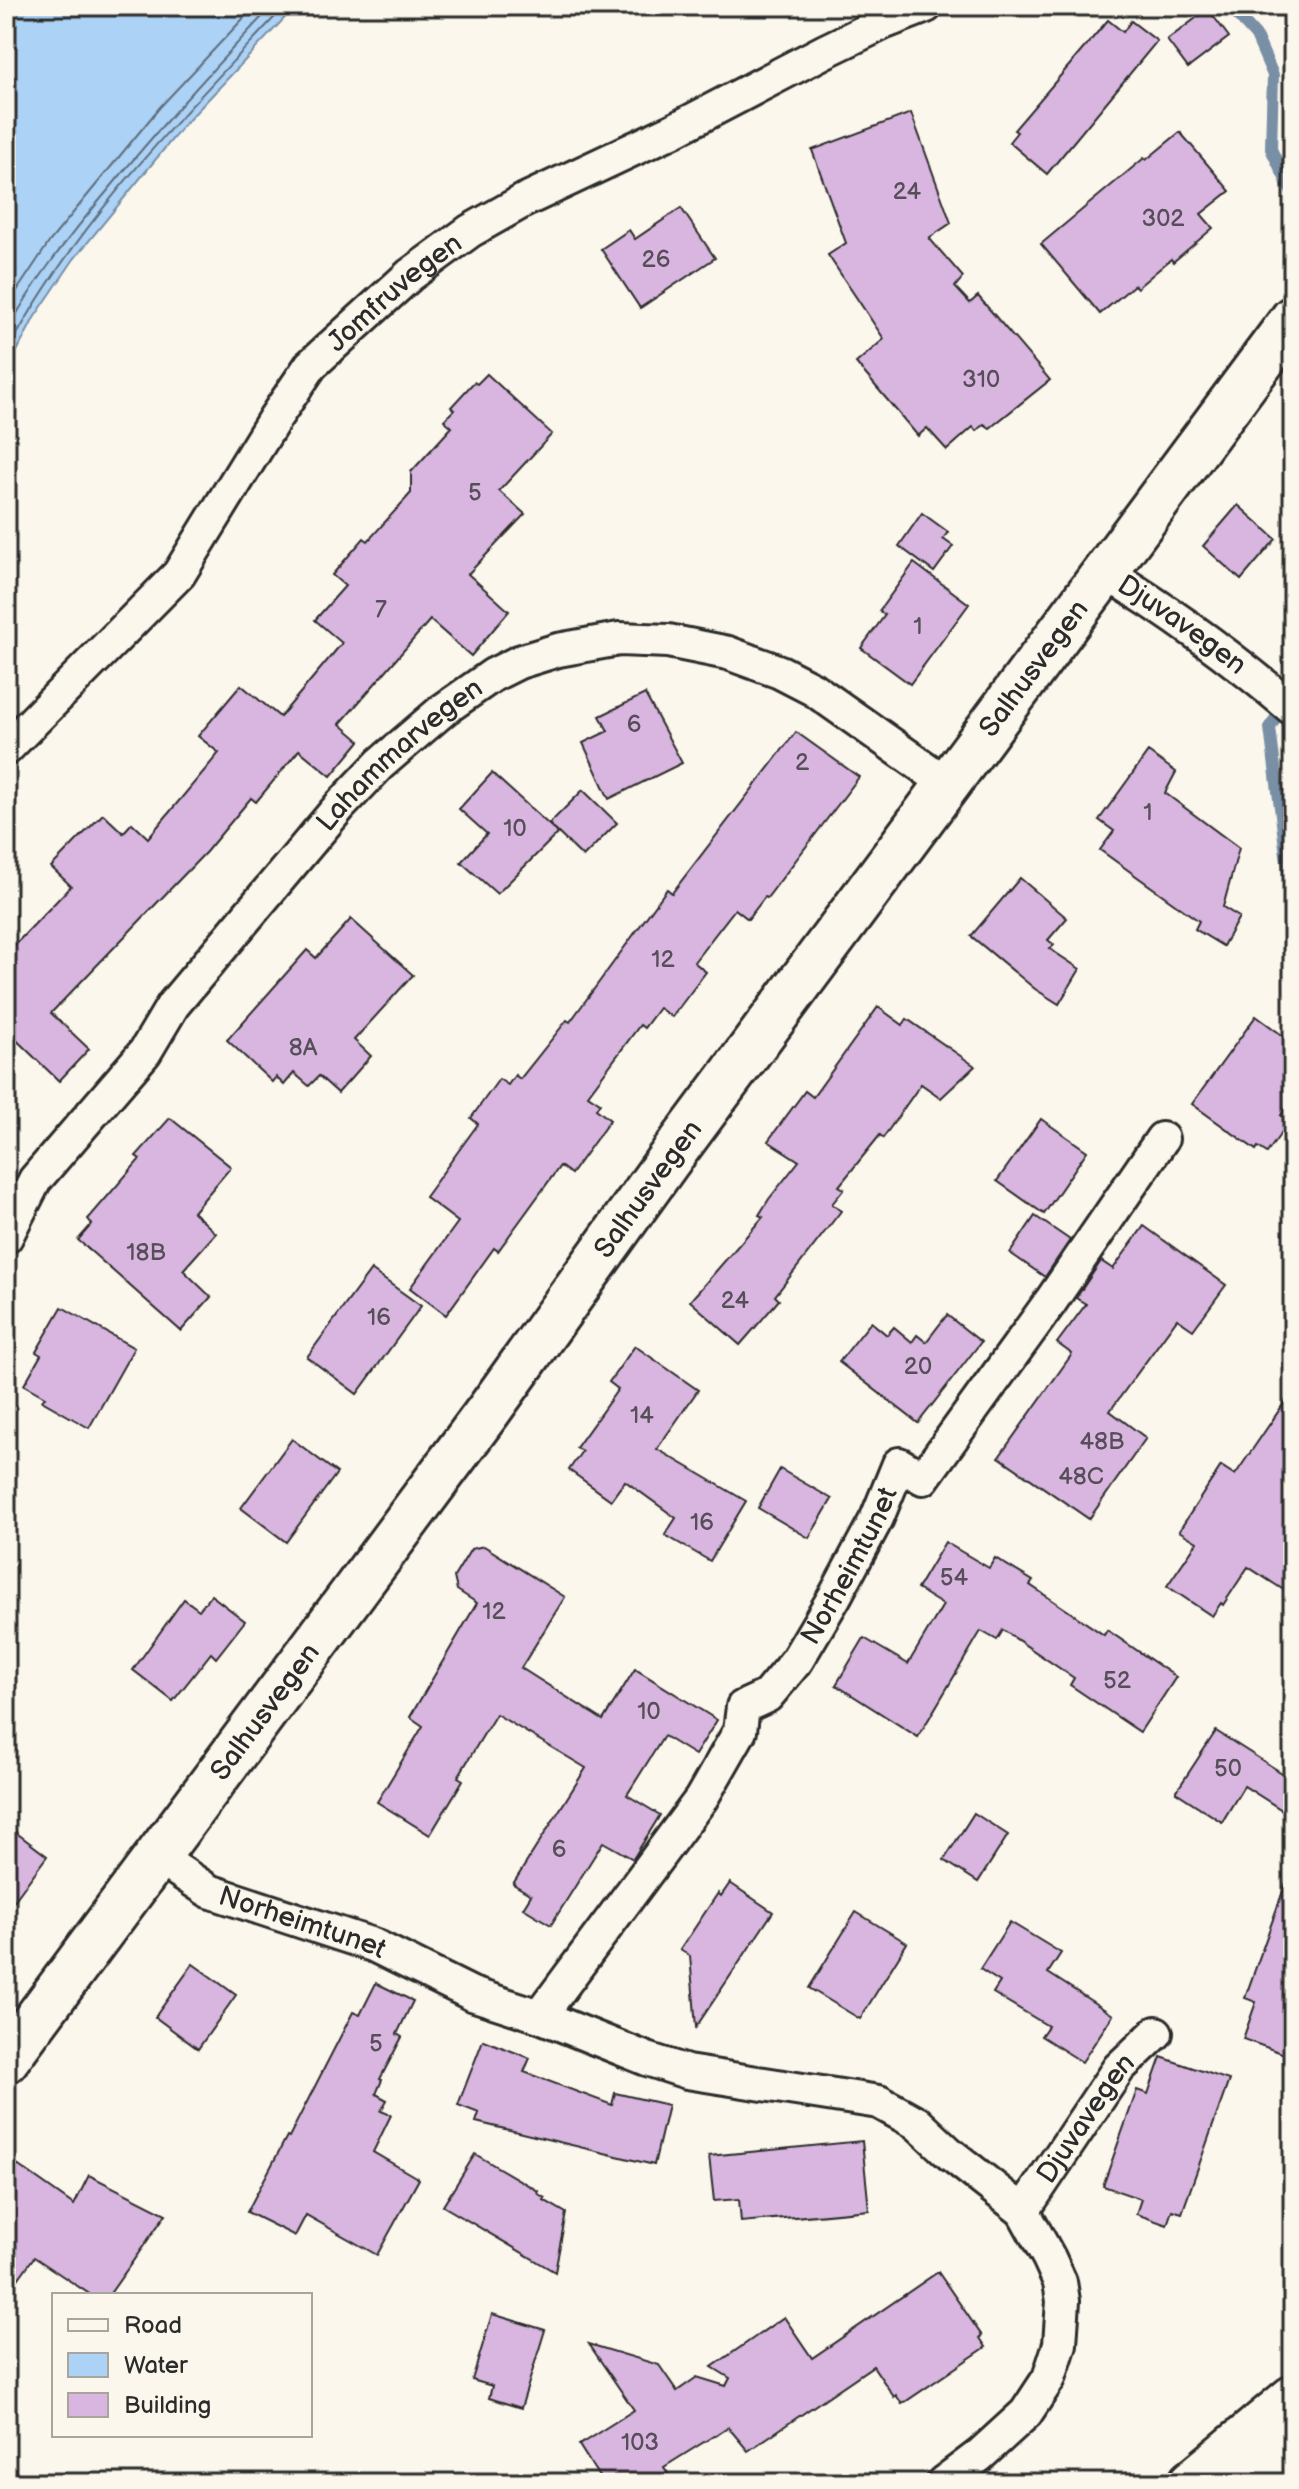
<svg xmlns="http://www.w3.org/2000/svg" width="1299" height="2489" viewBox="0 0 1299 2489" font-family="'Balsamiq Sans',sans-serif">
	<rect width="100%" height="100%" fill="#fbf7ec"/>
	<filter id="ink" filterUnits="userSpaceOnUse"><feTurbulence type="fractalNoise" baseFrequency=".0125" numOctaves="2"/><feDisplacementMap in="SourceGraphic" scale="16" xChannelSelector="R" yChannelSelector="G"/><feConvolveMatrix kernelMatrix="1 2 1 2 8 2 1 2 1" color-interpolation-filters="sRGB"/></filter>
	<g filter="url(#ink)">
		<path fill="#acd2f6" stroke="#788fa5" stroke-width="2" d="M6,6H296L183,126L74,259L34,318L11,363L6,397Z"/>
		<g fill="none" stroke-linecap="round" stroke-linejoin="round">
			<g stroke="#5f6e7c" stroke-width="2">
				<path d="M6,307L50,241L160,107L255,6"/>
				<path d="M6,333C34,280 71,234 109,189C161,125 216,66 272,6"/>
				<path d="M6,355C74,223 185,113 285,6"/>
			</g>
			<g stroke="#788fa5" stroke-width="12">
				<path d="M1229,6L1256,36L1273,75L1271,149L1293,195"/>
				<path d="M1284,703L1270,728L1293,910"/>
			</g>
		</g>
		<g fill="#d8b6e0" stroke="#2b2b2b" stroke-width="2">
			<path d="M1208,9L1229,37L1188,68L1167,40Z"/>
			<path d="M1108,20L1123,32L1131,21L1157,41L1047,174L1009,142L1017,132L1014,130Z"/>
			<path d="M911,113L951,223L929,238L963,277L955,287L970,303L978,296L1050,380L990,428L984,424L976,431L973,427L947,450L927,428L918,436L856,363L884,339L828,255L846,243L812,150Z"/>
			<path d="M1180,132L1230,191L1201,214L1213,228L1173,262L1171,259L1137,288L1134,285L1100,314L1041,244L1144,158L1146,160Z"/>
			<path d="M681,208L715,258L640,308L601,249L629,230L635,239Z"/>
			<path d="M487,374L552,434L499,491L525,514L468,574L509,611L471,656L430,620L340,724L360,741L331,776L299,750L256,802L251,798L206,852L51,1013L89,1049L59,1081L6,1030V954L71,886L51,867L103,814L123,833L132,823L148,838L219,753L198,736L241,685L280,717L342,643L315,620L345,586L332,575L364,538L368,541L411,493V472L452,427L444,420L454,410L451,407L474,382L477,384Z"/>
			<path d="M1238,505L1276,539L1241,580L1203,546Z"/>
			<path d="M922,513L948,532L943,539L953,546L934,572L899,546Z"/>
			<path d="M914,563L969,604L910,684L861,648L885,615L879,611Z"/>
			<path d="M645,694L682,763L609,799L583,743L608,731L600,716Z"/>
			<path d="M796,732L859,777L767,898L765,897L748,919L735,909L694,962L706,972L672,1017L659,1008L644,1028L640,1025L588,1095L600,1103L596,1109L610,1120L571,1174L560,1166L498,1251L494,1248L446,1315L410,1288L458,1222L425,1197L478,1124L471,1118L499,1079L508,1085L515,1075L520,1079L567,1020L570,1022L667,889L672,893Z"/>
			<path d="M1148,752L1176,772L1165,793L1239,848L1223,907L1239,917L1223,946L1195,929L1199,921L1100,850L1114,831L1099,820Z"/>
			<path d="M492,773L558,833L497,894L461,862L487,834L459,809Z"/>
			<path d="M583,790L617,823L583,857L549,824Z"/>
			<path d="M1020,878L1067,918L1048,940L1054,945L1050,949L1080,969L1059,1004L1035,989L971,936Z"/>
			<path d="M351,919L413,975L354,1040L371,1056L338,1093L319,1076L309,1086L294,1073L284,1085L276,1077L272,1082L227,1040L307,950L316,958Z"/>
			<path d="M878,1007L903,1025L907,1019L975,1066L941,1098L921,1084L883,1138L880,1135L839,1186L844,1189L832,1204L841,1211L775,1296L779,1300L740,1345L690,1301L763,1217L759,1215L769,1199L799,1161L768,1141L805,1091L813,1097Z"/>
			<path d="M1256,1016L1293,1043V1098L1281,1115L1289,1122L1267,1153L1258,1147L1256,1150L1192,1104Z"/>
			<path d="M170,1118L231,1167L193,1212L216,1233L183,1270L211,1297L181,1331L78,1240L92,1224L88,1219L140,1159L136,1156Z"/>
			<path d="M1041,1119L1087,1151L1044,1214L997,1181Z"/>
			<path d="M1035,1216L1070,1240L1045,1277L1010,1253Z"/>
			<path d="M1144,1226L1226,1285L1193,1330L1177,1319L1110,1411L1146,1438L1089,1519L999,1457L1072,1354L1057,1343L1086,1304L1076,1298L1101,1261L1113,1269Z"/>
			<path d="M371,1270L421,1306L357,1394L307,1357Z"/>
			<path d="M62,1307L134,1348L89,1428L42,1401L45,1397L24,1385L41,1355L36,1352Z"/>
			<path d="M947,1315L981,1342L918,1423L839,1362L871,1322L887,1335L894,1327L912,1342L917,1335L926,1342Z"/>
			<path d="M635,1346L698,1390L657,1449L746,1501L710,1561L665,1535L676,1518L625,1481L611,1500L569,1470L582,1451L576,1448L618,1389L609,1382Z"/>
			<path d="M1293,1390V1596L1248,1567L1223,1605L1221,1603L1212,1616L1167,1586L1197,1542L1179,1531L1221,1466L1235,1475Z"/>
			<path d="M292,1439L337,1473L286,1542L241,1508Z"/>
			<path d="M780,1469L832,1499L809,1538L758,1508Z"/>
			<path d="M945,1542L989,1568L995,1558L1033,1581L1030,1585L1104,1635L1107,1630L1176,1677L1140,1732L1070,1685L1074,1678L1003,1630L997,1640L981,1631L918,1737L836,1685L864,1638L908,1664L943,1605L917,1589Z"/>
			<path d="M484,1546L565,1597L521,1668L603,1720L635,1669L717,1720L695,1755L664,1736L627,1795L660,1815L633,1859L603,1842L551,1925L523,1908L531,1895L513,1884L586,1768L496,1714L458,1777L463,1780L430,1835L377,1802L423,1726L410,1717L477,1603L457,1590L454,1577L471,1549Z"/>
			<path d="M211,1595L245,1621L216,1658L211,1653L173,1701L133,1670L184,1599L199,1610Z"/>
			<path d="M1216,1731L1293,1780V1817L1244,1786L1222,1822L1176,1792Z"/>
			<path d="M974,1813L1008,1835L978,1882L944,1860Z"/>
			<path d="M6,1825L47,1856L6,1912Z"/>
			<path d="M1288,1877H1293V2057L1243,2039L1256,2002L1245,1998Z"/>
			<path d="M730,1883L773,1912L696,2027L690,1956L680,1950L718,1893L721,1896Z"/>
			<path d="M856,1912L907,1943L860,2019L809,1988Z"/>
			<path d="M1010,1922L1061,1953L1048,1973L1113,2015L1082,2062L1041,2036L1048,2026L993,1993L1000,1982L980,1969Z"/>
			<path d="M193,1964L236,1995L198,2049L155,2017Z"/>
			<path d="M376,1983L413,2001L397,2034L402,2037L380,2079L382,2080L376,2094L387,2100L381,2111L391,2115L373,2152L419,2179L377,2255L306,2215L295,2236L247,2212L287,2136L289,2137L353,2012L360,2015Z"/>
			<path d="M483,2040L530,2058L524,2072L612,2105L615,2093L668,2105L654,2165L476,2122L479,2113L458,2105Z"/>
			<path d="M1161,2057L1229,2080L1182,2213L1172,2210L1167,2225L1136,2214L1141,2199L1103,2186L1137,2090L1148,2094Z"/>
			<path d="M862,2141L869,2210L741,2222L739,2199L714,2201L709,2156Z"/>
			<path d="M475,2154L538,2191L537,2193L545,2198L544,2200L566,2213L555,2272L443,2206Z"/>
			<path d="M6,2157L74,2205L89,2175L166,2214L109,2295H91L34,2257L6,2296Z"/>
			<path d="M938,2272L982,2336L980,2338L986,2347L902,2404L896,2395L894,2397L873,2366L748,2451L728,2427L664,2467L674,2483H603L579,2445L634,2410L589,2344L659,2365L677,2391L697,2377L726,2386L730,2378L712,2367L784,2317L812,2358Z"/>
			<path d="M492,2314L545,2330L521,2408L489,2398L492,2386L472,2380Z"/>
		</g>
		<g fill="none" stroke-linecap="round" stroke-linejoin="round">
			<g stroke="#2b2b2b" stroke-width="38">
				<g id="street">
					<path id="s1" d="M1106,573C1172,613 1234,659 1293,709"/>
					<path id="s2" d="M6,749L179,574L275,418L311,365L410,275L470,231L525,200L674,130L825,51L885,22L926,6"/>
					<path id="s3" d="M6,1237L35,1180L145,1052L173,1005L340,806L380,764L443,710L493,675L519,662L558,650L619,639L668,641L728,653L780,672L813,689L949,785"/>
					<path id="s4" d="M156,1856L209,1891L373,1945L472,1994L540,2016L647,2059L687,2072L879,2102L917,2123L949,2153L1023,2211L1049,2258L1060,2282L1063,2301L1060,2344L1049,2378L1026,2413L980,2455L943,2483"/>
					<path id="s5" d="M540,2016L701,1799L740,1731L743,1707L767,1696L797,1660L835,1596L877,1518L899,1464L923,1478L1051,1301L1162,1139"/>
					<path id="s6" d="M1023,2211L1119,2068L1156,2033"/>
				</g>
			</g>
			<g stroke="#2b2b2b" stroke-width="50">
				<g id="secondary">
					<path id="s7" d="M6,2060L489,1410L667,1162L1293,319"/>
				</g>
			</g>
			<g stroke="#2b2b2b" stroke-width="50">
				<g id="highway">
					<path d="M1191,2483L1293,2398"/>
					<path d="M1251,2483L1293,2448"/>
				</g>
			</g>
			<use href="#street" stroke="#fbf7ec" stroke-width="32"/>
			<use href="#secondary" stroke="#fbf7ec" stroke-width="44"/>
			<use href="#highway" stroke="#fbf7ec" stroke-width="44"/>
		</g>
	</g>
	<g text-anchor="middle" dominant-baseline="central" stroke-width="6" stroke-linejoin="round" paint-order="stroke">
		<g font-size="24" fill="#564e58">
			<text x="907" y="191">24</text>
			<text x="1163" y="218">302</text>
			<text x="656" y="259">26</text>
			<text x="981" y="379">310</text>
			<text x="475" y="492">5</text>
			<text x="381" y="609">7</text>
			<text x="918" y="626">1</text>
			<text x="634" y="724">6</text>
			<text x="802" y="762">2</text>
			<text x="1148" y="812">1</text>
			<text x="515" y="828">10</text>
			<text x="663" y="959">12</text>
			<text x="303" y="1047">8A</text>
			<text x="146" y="1252">18B</text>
			<text x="735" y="1300">24</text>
			<text x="379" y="1317">16</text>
			<text x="918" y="1366">20</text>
			<text x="642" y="1415">14</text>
			<text x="1102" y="1441">48B</text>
			<text x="1081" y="1476">48C</text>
			<text x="702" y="1522">16</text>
			<text x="954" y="1577">54</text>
			<text x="494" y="1611">12</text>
			<text x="1117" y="1680">52</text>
			<text x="649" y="1711">10</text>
			<text x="1228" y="1768">50</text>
			<text x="559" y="1849">6</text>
			<text x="376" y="2043">5</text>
			<text x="640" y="2442">103</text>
		</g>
		<g font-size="28" fill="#2b2b2b" stroke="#fbf7ec">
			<text stroke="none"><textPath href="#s2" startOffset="604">Jomfruvegen</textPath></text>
			<text stroke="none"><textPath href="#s1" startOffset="92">Djuvavegen</textPath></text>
			<text stroke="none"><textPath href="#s7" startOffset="1730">Salhusvegen</textPath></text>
			<text stroke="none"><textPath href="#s3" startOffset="626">Lahammarvegen</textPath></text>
			<text stroke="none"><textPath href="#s7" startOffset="1082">Salhusvegen</textPath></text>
			<text stroke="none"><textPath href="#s5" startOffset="554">Norheimtunet</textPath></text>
			<text stroke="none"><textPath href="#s7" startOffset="434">Salhusvegen</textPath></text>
			<text stroke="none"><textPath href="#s4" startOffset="162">Norheimtunet</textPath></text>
			<text stroke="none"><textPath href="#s6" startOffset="112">Djuvavegen</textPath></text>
		</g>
	</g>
	<rect width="1299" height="2489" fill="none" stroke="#fbf7ec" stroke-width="32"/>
	<rect x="16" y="16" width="1267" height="2457" fill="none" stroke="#2b2b2b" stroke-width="3" filter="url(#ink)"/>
	<rect x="52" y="2293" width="260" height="144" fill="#fbf7ec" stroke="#a8a59f" stroke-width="2"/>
	<rect x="68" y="2319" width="40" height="12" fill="#fbf7ec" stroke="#a8a59f" stroke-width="2"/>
	<text x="124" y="2333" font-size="24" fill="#2b2b2b">Road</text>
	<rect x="68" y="2353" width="40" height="24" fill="#acd2f6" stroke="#a8a59f" stroke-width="2"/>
	<text x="124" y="2373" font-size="24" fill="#2b2b2b">Water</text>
	<rect x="68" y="2393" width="40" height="24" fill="#d8b6e0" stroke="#a8a59f" stroke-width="2"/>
	<text x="124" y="2413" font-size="24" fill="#2b2b2b">Building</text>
</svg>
